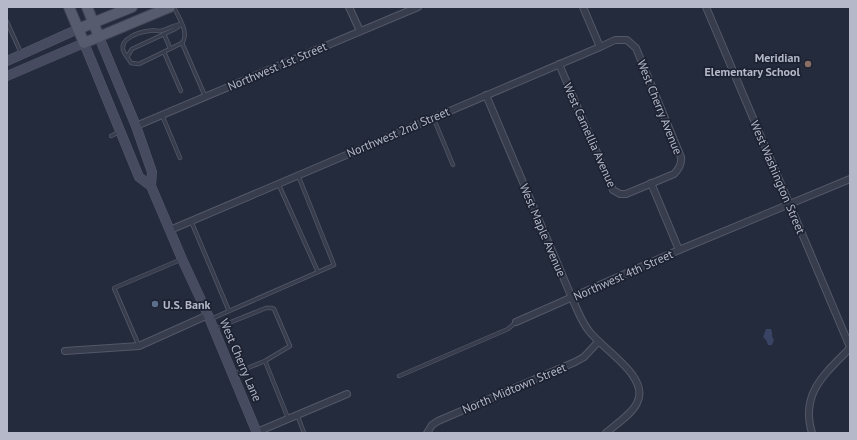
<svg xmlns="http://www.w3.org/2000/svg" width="857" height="440" viewBox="0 0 857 440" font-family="'PT Sans',sans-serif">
	<rect width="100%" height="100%" fill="#242b3c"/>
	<path fill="#394363" d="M766,329H771C773,333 771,337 774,340L772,345H768L766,340L763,337Z"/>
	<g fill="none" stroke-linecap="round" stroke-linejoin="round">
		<g stroke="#535868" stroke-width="4.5">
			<g id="service">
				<path d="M174,7C178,17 190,33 182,43"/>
				<path d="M7,22L21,53"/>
				<path d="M164,34L170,48"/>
				<path d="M164,52L181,91"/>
				<path d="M127,57L132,49L175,29L182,24C174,25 168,29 161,31C157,31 152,30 148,31C140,32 120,38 123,50C124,54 129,59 131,63L139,64L182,43L205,96"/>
				<path d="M162,115L180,158"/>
				<path d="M433,117L453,165"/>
				<path d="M111,136L119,132"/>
				<path d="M278,183L318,272"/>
				<path d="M191,221L229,311L211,319"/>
				<path d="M229,311L334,265L298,175"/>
				<path d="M214,329L266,308H272L274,309L290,346L265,361"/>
				<path d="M139,346L114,288L180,260"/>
				<path d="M233,374L265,361L288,418"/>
				<path d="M399,376L508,329L516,322"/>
				<path d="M297,414L304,433"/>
			</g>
		</g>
		<g stroke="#535868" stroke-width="8">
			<g id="minor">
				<path d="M349,7L360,31"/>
				<path d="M583,7L600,47"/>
				<path d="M706,7L850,347"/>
				<path d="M486,95L572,298C577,309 581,321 589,331C602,349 651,377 637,403C632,414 615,425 606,433"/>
				<path d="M136,126L418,7"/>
				<path d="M651,183L679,250"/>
				<path d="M170,230L600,47L615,40H627L636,48L681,157C682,164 679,169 674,174L626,194H620L613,190L559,64"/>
				<path d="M516,322L679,250L850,179"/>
				<path d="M65,351L139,346L208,315"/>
				<path d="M257,432L347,394"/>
				<path d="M427,433L432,425L438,421L575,362L584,357L598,342"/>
				<path d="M812,433C800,393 825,374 850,348"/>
			</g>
		</g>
		<g stroke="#535868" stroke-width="10">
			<g id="secondary">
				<path d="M99,37L136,126L152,172L151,186L182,259L208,315L257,433"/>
				<path d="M7,61L78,29"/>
				<path d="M7,76L84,43L139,177L151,186"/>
			</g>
		</g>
		<g stroke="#414656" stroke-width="12">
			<g id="primary">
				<path d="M69,7L84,43L170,7"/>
				<path d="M87,7L99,37"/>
				<path d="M78,29L132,7"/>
			</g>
		</g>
		<use href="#service" stroke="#383d4d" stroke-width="3"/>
		<use href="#minor" stroke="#383d4d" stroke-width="6"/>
		<use href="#secondary" stroke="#464b60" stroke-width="9"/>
		<use href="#primary" stroke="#565c6d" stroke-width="10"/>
	</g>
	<circle fill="#8d6e63" stroke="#1d2232" stroke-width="1.5" cx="808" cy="64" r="4"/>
	<circle fill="#5c6f8a" stroke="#1d2232" stroke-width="1.5" cx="155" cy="304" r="4"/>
	<g text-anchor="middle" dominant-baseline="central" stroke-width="3.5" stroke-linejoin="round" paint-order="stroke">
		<g font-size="12" font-weight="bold" fill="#b4b8c8" stroke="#1d2232" text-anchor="end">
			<text x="800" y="57">Meridian<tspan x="800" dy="14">Elementary School</tspan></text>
			<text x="163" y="304" text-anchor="start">U.S. Bank</text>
		</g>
		<g font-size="12" fill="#b4b8c8" stroke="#1d2232">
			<text transform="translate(277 66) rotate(-23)">Northwest 1st Street</text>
			<text transform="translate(660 107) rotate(68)">West Cherry Avenue</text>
			<text transform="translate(398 132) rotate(-23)">Northwest 2nd Street</text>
			<text transform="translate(590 135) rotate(66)">West Camellia Avenue</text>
			<text transform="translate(778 177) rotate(67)">West Washington Street</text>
			<text transform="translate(543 230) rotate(67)">West Maple Avenue</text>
			<text transform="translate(623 275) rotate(-24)">Northwest 4th Street</text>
			<text transform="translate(241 360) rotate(67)">West Cherry Lane</text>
			<text transform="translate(514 388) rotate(-23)">North Midtown Street</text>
		</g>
	</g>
	<rect width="857" height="440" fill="none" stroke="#b4b8c8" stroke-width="16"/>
</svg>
